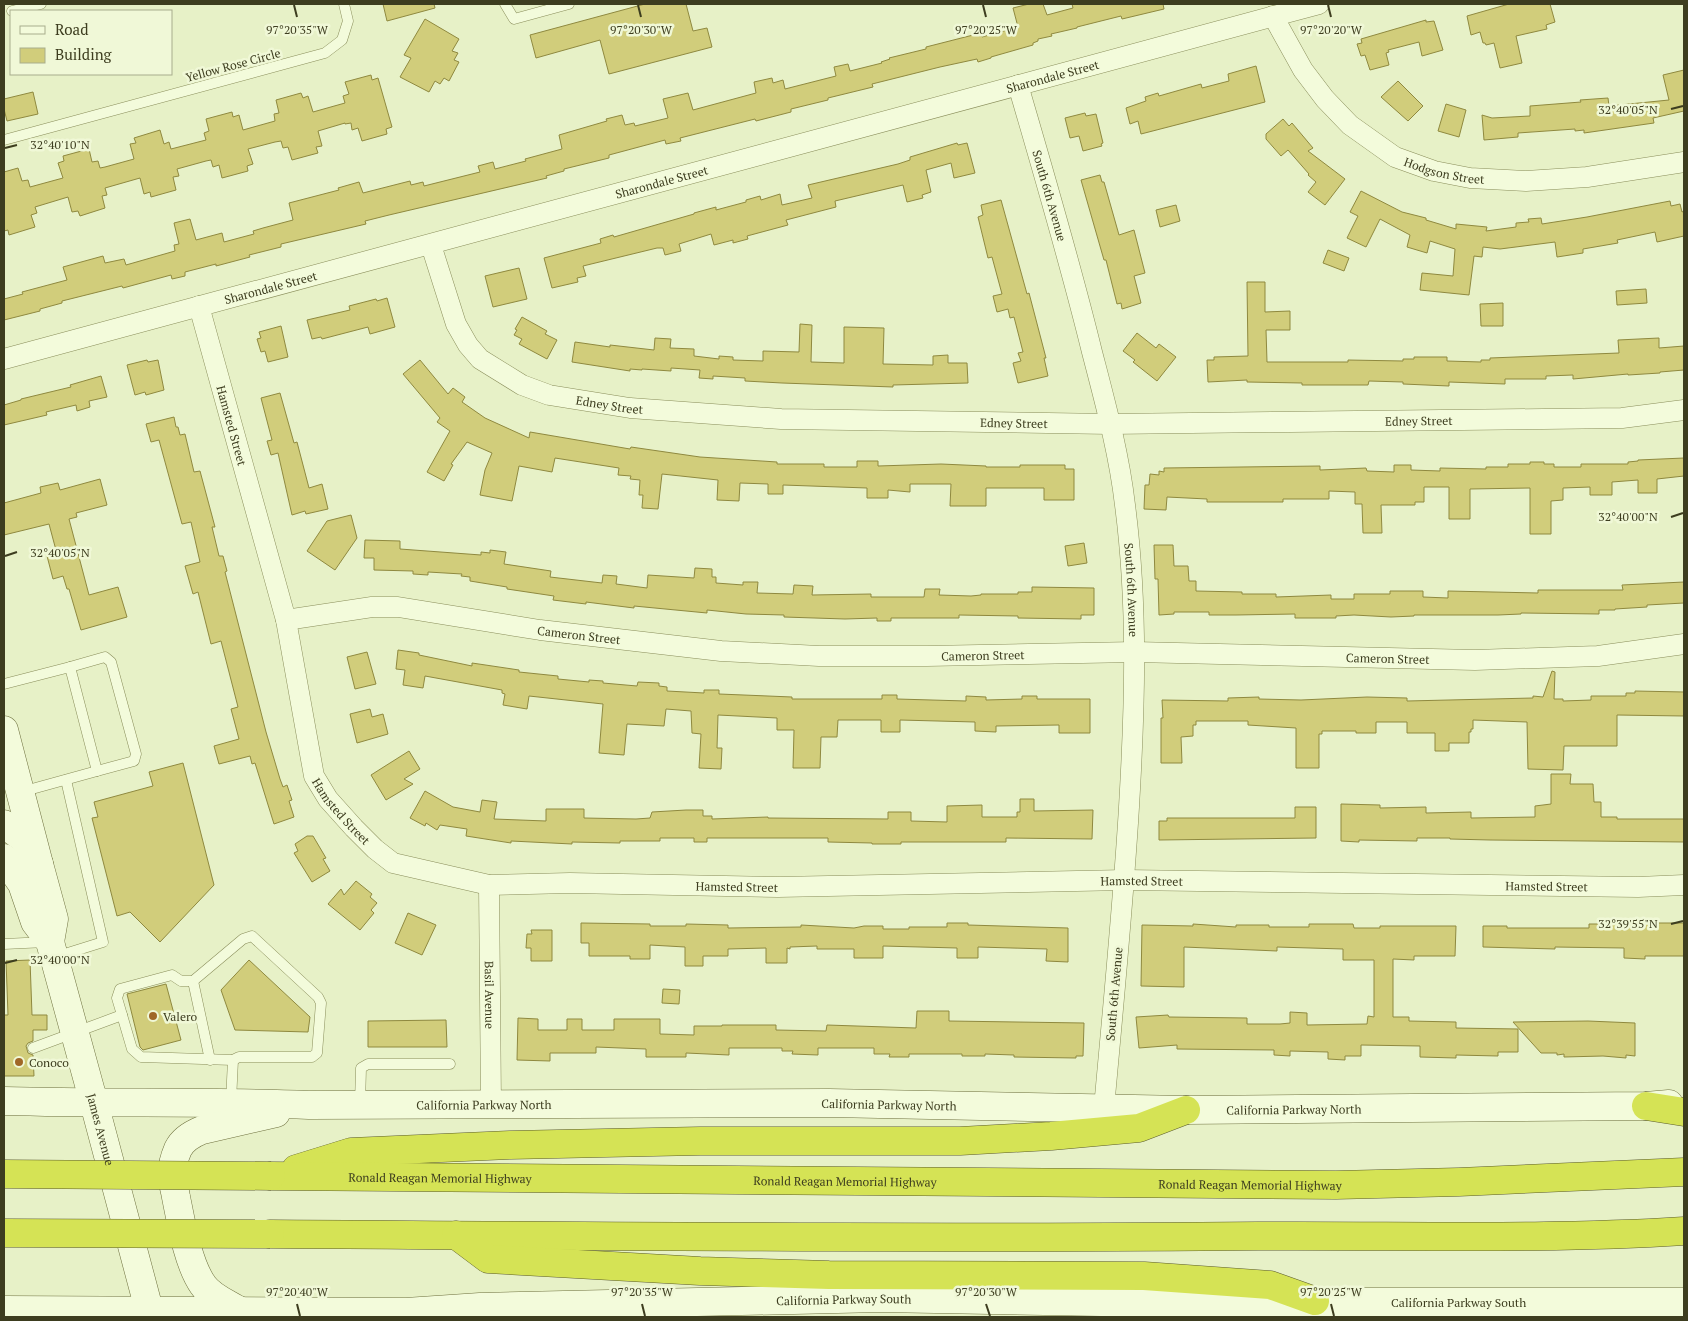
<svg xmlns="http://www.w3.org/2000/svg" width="1688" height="1321" viewBox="0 0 1688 1321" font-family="'PT Serif',serif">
	<rect width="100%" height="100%" fill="#e7f1c7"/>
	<g fill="#d1cd7b" stroke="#8f893f">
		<path d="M383,4H434L435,8L387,21Z"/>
		<path d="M645,4H686L693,31L707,28L712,47L609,74L600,40L536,58L530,35Z"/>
		<path d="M1029,4H1043L1047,15L1073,8L1072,4H1163L1164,9L1122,19L1121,16L1077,27V28L1051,34L1052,36L1038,39V41L1033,43V45L991,57V58L978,62L977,59L940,67L872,84L873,87L828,98V100L791,109V112L756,121L755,119L680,138L681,141L666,144L665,140L609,155V158L564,169V171L546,176L547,178L389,215L365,221L366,224L281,244V247L249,255L250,257L216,266V264L185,272V276L172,279L171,275L123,288L122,286L62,301V303L40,309V311L4,320V299L23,294L22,292L67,280L63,267L103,256L105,263L124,259L126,265L175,251L174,245L179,244L174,223L190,219L196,240L222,233L224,242L254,234L253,231L263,228L293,220L289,203L339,190L338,188L359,182L363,193L410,181L411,185L423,182L424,186L480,172L478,166L493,162L495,169L526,161L525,159L562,149L559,135L607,121L606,119L622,115L625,125L634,123L635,126L668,118L663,99L688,93L693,110L756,93L754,82L772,78L773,83L783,80L785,89L836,76L834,67L848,64L850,71L882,63L881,62L890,59L889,58L926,49V47L981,33L982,37L1018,27L1013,8Z"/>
		<path d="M1509,4H1550L1555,22L1546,25L1547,29L1516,36L1522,63L1500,68L1494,43L1486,45L1485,43H1483L1480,32L1471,35L1467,16Z"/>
		<path d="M425,19L459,39L452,51L458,53L454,60L459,62L449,81L444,78L440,84L435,81L429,92L400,77L411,58L404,55Z"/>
		<path d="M1426,20V22L1434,21L1443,50L1422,56L1419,42L1388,50L1389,52L1386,53L1389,65L1370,70L1365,55L1361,56L1357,44L1362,43L1361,39Z"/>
		<path d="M1256,66L1265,102L1141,134L1138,121L1130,124L1126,108L1146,101L1145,97L1158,93L1159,96L1201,84L1202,88L1229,81L1228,74Z"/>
		<path d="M1684,70V111L1653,118L1654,123L1584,133V130L1575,131V129L1518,133V137L1484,140L1482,115L1492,118L1530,116V106L1581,102L1580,100L1608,98L1609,106L1669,100L1663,75Z"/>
		<path d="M371,75L372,80L378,78L392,127L386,129L387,134L362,141L358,128L352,130L351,123L345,124V123L318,131L322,146L316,147L318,153L292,160L288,147L283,148L281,141L275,142L248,149L253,164L247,166L248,171L222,178L219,165L213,167L211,160L206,161L177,169L179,176L173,177L176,190L151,197L150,192L144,194L140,178L105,188L107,195L102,196L105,208L80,216L78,211L72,212L68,197L35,207L37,213L31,215L35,227L9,235L8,230L4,231V172L18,168L22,181L28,180L30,187L63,178L58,163L64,161L63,156L89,149L92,162L98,161L100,168L105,167L134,159L130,144L136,143L134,138L160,130L164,144L169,142L171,149L206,140L204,133L209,131L206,119L232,112L233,117L239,115L243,130L275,121L274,114L279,113L276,100L301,93L303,98L308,96L313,112L345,103L343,96L349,94L345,82Z"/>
		<path d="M1398,81L1423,106L1408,121L1381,97Z"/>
		<path d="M33,92L38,114L7,121L4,109V99Z"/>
		<path d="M1446,104L1466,110L1459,137L1438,131Z"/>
		<path d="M1085,113L1086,116L1096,114L1103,143L1101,144L1102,146L1083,151L1079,136L1070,138L1065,118Z"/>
		<path d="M1283,119L1289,126L1292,123L1313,148L1308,151L1345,179L1325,205L1308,192L1316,182L1308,175L1309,174L1288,150L1281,156L1266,139V134Z"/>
		<path d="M957,143L958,145L967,143L975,173L954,178L951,163L926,170L931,192L922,195L923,198L907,202L903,185L835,201L836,207L786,220L788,225L747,236L748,239L733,243V240L714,245L711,234L679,244L681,251L665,255L663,248H657L583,266L586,276L577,278L578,282L552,288L544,258L601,243L600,239L613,235L614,237L694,214V213L716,207V210L746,202V200L760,196L761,200L780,194L782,205L812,198L808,185L898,164L910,160V157Z"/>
		<path d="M1100,175L1102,182H1104L1119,235L1134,230L1145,273L1134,276L1141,303L1122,309L1121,303L1117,304L1106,260H1104L1081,180Z"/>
		<path d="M1361,191L1402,212L1426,218V220L1456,229V224L1487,227L1486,231L1516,227V223L1529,222L1528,219L1541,218L1542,224L1587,217L1670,201L1671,206L1680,204L1682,212L1684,211V236L1657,242L1655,232L1617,240L1618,243L1583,249V253L1557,257L1555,242L1500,249L1483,247L1482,257L1474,256L1469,295L1420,290L1422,273L1453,276L1455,249L1430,241L1427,253L1407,247L1410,235L1380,219L1366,247L1347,238L1358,216L1350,212Z"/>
		<path d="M1001,200L1027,294L1029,293L1046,358H1044L1048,376L1018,383L1013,363L1021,361L1018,353L1023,352L1014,317L1010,318L1008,309L997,312L993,296L1002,294L992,257L988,258L978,217L983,215L981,205Z"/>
		<path d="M1176,205L1180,221L1160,227L1156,210Z"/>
		<path d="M1328,250L1349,258L1344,271L1323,263Z"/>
		<path d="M519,268L527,299L493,307L485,276Z"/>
		<path d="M1247,282H1265V312L1290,311V330H1266L1267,362H1348V360L1403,361V359H1414V357H1447V361L1481,362V360H1490V358L1619,353L1618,340L1659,338V348L1684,346V370L1660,372V373L1628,375V374L1573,379V375L1546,376V379H1505V384L1449,382V386L1403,384V382L1369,381L1368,385H1302V383L1247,382V380L1208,382L1207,360H1214V357L1248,356Z"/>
		<path d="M1646,289L1647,303L1617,305L1616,291Z"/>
		<path d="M387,298L395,327L370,334L368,327L322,339L321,337L312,339L307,320L350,310L349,306L376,299L377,301Z"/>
		<path d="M1503,303V326H1481L1480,304Z"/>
		<path d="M522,317L547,331L545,334L557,340L547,359L519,344L522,339L514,335L517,330L515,329Z"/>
		<path d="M800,324L812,325L811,362L844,363V327L884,328L883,364L933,365V356L948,355V363H967L968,383L893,385V387L782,383L745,381V378L713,376V379L699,378L700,370L671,368V371L642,369V370L630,369V371L572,362L575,342L610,347V345L654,350L655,338L671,339L670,348L694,349V356L719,359V356L733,357V360L763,361V351L799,352Z"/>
		<path d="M281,326L288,357L268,362L265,351L261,352L257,339L261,338L259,332Z"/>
		<path d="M1137,333L1156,348L1159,344L1176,357L1157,381L1133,362L1135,360L1123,351Z"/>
		<path d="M147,360L148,362L158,360L164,390L146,395L145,392L135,395L127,365Z"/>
		<path d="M420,360L448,394L453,388L465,397L462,402L485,418L529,438L530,432L630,449L631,447L700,457L777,462V464H824V467H857V461H878V466L941,464L986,466V467H1020V465H1065V469H1074V500H1044V488H986V506H950L951,484H910V492L888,490V498H867V488L783,485V494H768V484L740,483L739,501L717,500L718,480L662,474L658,509L642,508L643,495H639L640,480L630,479L631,476L618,475L619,468L555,458L552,472L519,466L512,501L480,495L485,470L492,453L467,442L451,464L453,465L444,481L427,472L450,431L437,422L440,418L403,374Z"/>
		<path d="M101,376L107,397L89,401L90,407L77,411L76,405L46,412L47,415L4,425V405L21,400V399L71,387L70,385Z"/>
		<path d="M280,393L294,443L297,442L309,488L322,484L328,509L306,514L305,511L292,515L278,453L271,455L267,441L272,440L261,398Z"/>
		<path d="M174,417L176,427H178L180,435L185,434L194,472L200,471L215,527H212L219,556H223L227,571L225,572L266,732L280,779L283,787L287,785L292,800L289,801L294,817L274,824L255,763L252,764L250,756L219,764L214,746L239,739L231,709L238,707L221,641L211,644L198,592L193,594L185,566L200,562L191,522L182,524L159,440L151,442L146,424Z"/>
		<path d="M1684,458V476L1657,479V493H1638V480L1612,482V495H1590V487L1563,488V500L1551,501V534H1530V488L1470,489V519H1449V487H1424V502H1415V505H1381L1382,533H1363L1362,504H1355V492L1329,491V499H1283V502H1207V499L1167,497L1166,510L1144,509L1145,485H1149L1150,474L1159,475V471L1164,472V468L1320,466V470L1366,468L1367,471L1394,472V465H1411V470L1440,471V468L1486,469V467H1508V464H1530V462H1544V464H1554V467H1581V464H1628V462L1638,461V460Z"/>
		<path d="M100,479L107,505L76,513L77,517L69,519L89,595L118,587L127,617L81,630L69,589H67L63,576L53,579L47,556L57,554L49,524L4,535V503L41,493L40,487L58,483L60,490Z"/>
		<path d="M351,515L357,538L335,570L307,551L327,521Z"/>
		<path d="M365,540L400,541V549L481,555V552L490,553V550L506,552L504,564L551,571L550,577L602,583L603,575L617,576L616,584L647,588L648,575L694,578L695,568L712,569V577H716V583L743,585V582H758L757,593L793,594L794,585L813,586L812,595L871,594V597H924L925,589H940L939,595L971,596L981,595V594H1018V592H1032V587L1094,588V615H1081V619L1018,618V616L959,615V618H891V621H877V618L845,619L784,617V615L746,614L707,610V613L634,606V608L586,602V604L553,600L554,596L507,589V587L470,581V577L461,576L462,574L428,572V575L413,574V571L374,570V558H364Z"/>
		<path d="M1084,543L1087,563L1068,566L1065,546Z"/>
		<path d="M1154,545H1173L1174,566H1188L1189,581H1196V591L1242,592V594H1276V597L1331,595V599H1354V594H1390V591H1423V597L1448,598V591L1538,593V590H1623L1622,585L1684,582V603L1647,605V607L1615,609V610H1599V614L1521,613V614L1498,615H1414V616L1391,617L1354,615L1336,616V618H1295V614L1236,615H1209V612H1174V614L1159,615L1158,579H1155Z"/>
		<path d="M398,650L419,653V655L472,666V663L519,670V672L558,676V679L589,682V680L603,681V683L637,686L638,682L659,683V686L667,687V691L704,693V690H719V694L792,697V699H882V695H897V699L966,701V696L986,697V700L1022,699V696H1037V699H1090V733H1059V725L996,726V732L975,731V722L900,720V732H881V720H838L837,737H821L820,768H793L794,730H777V718L718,715L717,748H722L721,769L699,768L701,734L692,733L691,711L666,709L664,726L627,724L624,755L599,753L603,704L529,696L527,709L503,705L505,694L502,693V690L425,676L423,688L403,685L405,670L396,669Z"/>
		<path d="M367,652L376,684L355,689L347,657Z"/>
		<path d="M1552,671L1555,672L1554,699H1563V701L1591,700V696H1626V693H1635V691L1684,692V716L1617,715V746H1564L1563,770L1528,769L1527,722L1473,720V729H1471V732H1469V743H1449V751H1435V733H1407V722H1376V733H1356V731H1322V734H1319V768H1296V728L1248,725V721H1196V725H1193V736L1181,737L1182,763H1161V718H1163L1162,700L1228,701V698L1259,697V699L1301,700L1367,697L1407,698V701L1533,698V696L1543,697Z"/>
		<path d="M370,709L372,717L383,714L388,734L357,743L350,714Z"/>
		<path d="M409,751L420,769L404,779L413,784L386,800L371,775Z"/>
		<path d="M183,763L214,885L160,942L130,912L117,916L92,818L98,817L94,802L153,786L149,772Z"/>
		<path d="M1551,774H1571L1570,784H1593L1594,802H1601V817H1617V819H1684V842L1490,840L1450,839V838H1417V841L1359,840V842L1341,841V804L1380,805V808L1426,807V813L1471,812V818L1535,817V806L1551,804Z"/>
		<path d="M425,791L453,807L480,812L482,800L497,802L494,819L546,821V809H584V818L636,819L650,818L652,812L686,810H703V816H712V819L768,817V818L888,819V812H911V821L947,822V806L982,805V817H1017V812H1020V799H1034V811L1093,810L1092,839L1006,838V842H901V844H872V843L828,842V838H707V842H694V838H660V841H620V843L572,842V844L511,841V843L466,836L467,829L440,825L437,830L426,823L425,826L410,818Z"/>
		<path d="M1295,807H1316V838L1159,840V821H1167V818H1295Z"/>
		<path d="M307,836H313L326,858L323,859L330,871L312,882L294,853L298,851L295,844Z"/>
		<path d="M356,881L372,894L370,897L377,903L371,910L374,913L360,930L328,904L341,889L344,895Z"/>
		<path d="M408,913L436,925L422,955L395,943Z"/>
		<path d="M581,923L650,924V926H686V924L728,925V928L801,927V925L854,928L864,926H883V929H909V927H947V923H968V925L1068,928V962L1046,961L1047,949L978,947V958H957V948L883,946V958H854V949H817V946L790,947V949L787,948V963H766V948L728,949V956H703V966H685V947L650,945V959H630V956H589V943H581Z"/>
		<path d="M1615,923H1684V956H1645V959L1624,958V948L1555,947V949L1483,947V926H1507V928H1589V924H1615Z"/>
		<path d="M1193,924L1236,927V925H1269V927H1309V924H1353L1354,928H1380V926H1456L1455,956H1414V960L1393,959V1017H1409V1021L1456,1022V1028L1518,1029V1052H1498V1056L1456,1055V1058L1420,1057V1046L1361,1045V1056H1345V1060L1328,1059V1052L1290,1051V1056L1274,1055V1050L1177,1049V1045L1139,1048L1136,1017L1168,1015L1169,1017L1247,1018V1024H1280L1290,1023V1012L1307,1013V1025L1367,1024L1368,1016L1374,1017V960H1343V949L1277,947V951L1184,947V987L1141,986L1142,925L1193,926Z"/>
		<path d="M531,930H552V961H531V948H526L527,934H532Z"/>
		<path d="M30,960L32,1015H47V1030H33V1041L28,1043L26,1046L28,1053L33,1055L34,1076H4V1015H8L6,961Z"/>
		<path d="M249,960L310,1017L308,1032L235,1030L221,990Z"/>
		<path d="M166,984L181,1040L143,1050L140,1047L127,994Z"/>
		<path d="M663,989L680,990L679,1004L662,1003Z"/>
		<path d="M917,1011H949V1021L1084,1023L1083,1056H1076V1058L1014,1057V1055L985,1054V1056H962V1054H909V1057H889L890,1054H874V1048H818V1055L792,1054L793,1051H782V1048H729V1055L686,1053V1057H646V1049L596,1047V1053H550V1061L517,1060L518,1018L538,1019V1030H567V1019H582V1030H614V1019H660V1034L694,1035V1026H722V1025H776V1030L826,1031L827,1025L916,1028Z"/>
		<path d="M446,1020L447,1047H368V1021Z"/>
		<path d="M1588,1021L1635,1023V1056L1626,1055V1058L1603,1056L1564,1057V1054L1557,1055V1053H1541L1513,1022Z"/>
	</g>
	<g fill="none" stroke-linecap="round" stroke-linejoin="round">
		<g stroke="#8a8e5b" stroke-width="11">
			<g id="lane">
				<path d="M505,4L514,19L569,4"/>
				<path d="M12,11L41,4"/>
				<path d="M4,140L325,53L342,40L348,21L344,4"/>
				<path d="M70,667L105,657L111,662L136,754L134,761L97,771"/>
				<path d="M4,684L70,667L97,771L21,792"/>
				<path d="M252,936L318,997L321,1003L317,1053L312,1057H239L233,1060L141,1057L132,1049L117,998L120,989L172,975L181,981H193L243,939Z"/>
				<path d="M4,944L46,942"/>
				<path d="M55,957L103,942L66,780"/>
				<path d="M193,981L210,1060"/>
				<path d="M33,1048L122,1015"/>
				<path d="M231,1101L233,1060"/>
				<path d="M360,1104L361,1068L368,1064H450"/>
			</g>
		</g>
		<g stroke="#8a8e5b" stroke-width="21">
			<g id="street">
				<path id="s1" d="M1273,16L1303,70L1325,99L1350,125L1395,157L1434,171L1470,178L1526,181L1587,177L1684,162"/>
				<path id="s2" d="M1018,85C1044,174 1070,262 1092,352C1105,402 1119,453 1125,505C1138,605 1135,706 1129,807C1123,907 1113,1008 1104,1108"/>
				<path id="s3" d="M431,245L456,324L468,345L480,359L522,385L549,395L630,408L781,419L1110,424L1622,418L1684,410"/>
				<path id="s4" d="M199,306L286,620L314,776L328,799L354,828L375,849L393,863L489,885L570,883L778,887L1125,880L1638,887L1684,885"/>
				<path id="s5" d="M4,359L1319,4"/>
				<path id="s6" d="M286,620L372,607H398L540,630L721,651L819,656H927L1135,652L1475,660L1598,656L1684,644"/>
				<path id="s7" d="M489,885L491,1104"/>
			</g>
		</g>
		<g stroke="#6e703e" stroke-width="29">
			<g id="secondary">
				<path d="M4,730L39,864"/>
				<path d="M4,824L23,838L39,864L54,919L50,942"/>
				<path id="s8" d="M4,858L22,884L35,922L50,942L94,1103L151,1317"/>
				<path id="s9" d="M4,1101C105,1104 207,1101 309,1105L829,1103L1186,1110L1646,1106L1669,1104"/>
				<path id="s10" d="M4,1310L406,1312L480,1307L880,1298L1101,1302H1684"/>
				<path d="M240,1311C227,1303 211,1297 203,1285C188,1264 181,1222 176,1197C175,1190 172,1182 172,1174C172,1166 175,1156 178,1149C183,1139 192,1134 202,1130L276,1113"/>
			</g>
		</g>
		<g stroke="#5c5c2f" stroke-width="29">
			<g id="highway">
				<path d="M1646,1106L1684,1112"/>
				<path d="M296,1169L351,1152L510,1145L700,1141H960L1051,1136L1139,1128L1186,1110"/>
				<path id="s11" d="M271,1176L1336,1185L1459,1182L1684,1172"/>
				<path d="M270,1234C599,1236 929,1239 1258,1236C1400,1235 1542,1240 1684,1231"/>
				<path d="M456,1235L488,1259L700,1271L829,1275L1144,1276L1270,1285L1315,1301"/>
			</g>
		</g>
		<use href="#lane" stroke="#f3fbdb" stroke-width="10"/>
		<use href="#street" stroke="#f3fbdb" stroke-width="20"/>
		<use href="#secondary" stroke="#f3fbdb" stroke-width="28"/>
		<use href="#highway" stroke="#d5e355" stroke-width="28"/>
		<g stroke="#5c5c2f" stroke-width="29" stroke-linecap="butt">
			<g id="highway-bridge">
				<path d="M4,1174L271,1176"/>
				<path d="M4,1233L270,1234"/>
			</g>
		</g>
		<use href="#highway-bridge" stroke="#d5e355" stroke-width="28"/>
	</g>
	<path fill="none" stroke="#3d3d1f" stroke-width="2" d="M294,5L297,17M638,5L641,17M983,5L986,17M1328,5L1331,17M1671,109L1683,106M5,148L17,145M1671,517L1683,513M5,556L17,552M1671,924L1683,921M5,963L17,960M297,1304L300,1316M642,1304L645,1316M986,1304L990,1316M1331,1304L1334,1316"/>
	<g fill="#a06727" stroke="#f0f8d7" stroke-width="2">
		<circle cx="153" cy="1016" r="5"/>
		<circle cx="19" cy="1062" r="5"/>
	</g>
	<g text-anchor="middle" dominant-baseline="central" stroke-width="5" stroke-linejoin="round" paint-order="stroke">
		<g font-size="12" fill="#3d3d1f" stroke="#f0f8d7">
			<text transform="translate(233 65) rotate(-15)">Yellow Rose Circle</text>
			<text stroke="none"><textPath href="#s5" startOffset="1086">Sharondale Street</textPath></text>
			<text stroke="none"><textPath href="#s1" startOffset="241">Hodgson Street</textPath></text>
			<text stroke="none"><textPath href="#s5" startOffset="681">Sharondale Street</textPath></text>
			<text stroke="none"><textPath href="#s2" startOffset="115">South 6th Avenue</textPath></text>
			<text stroke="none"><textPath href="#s5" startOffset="276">Sharondale Street</textPath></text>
			<text stroke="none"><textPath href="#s3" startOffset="265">Edney Street</textPath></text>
			<text stroke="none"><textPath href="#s3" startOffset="1075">Edney Street</textPath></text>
			<text stroke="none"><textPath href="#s3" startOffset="670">Edney Street</textPath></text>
			<text stroke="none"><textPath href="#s4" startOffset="124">Hamsted Street</textPath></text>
			<text stroke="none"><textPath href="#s2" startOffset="519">South 6th Avenue</textPath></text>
			<text stroke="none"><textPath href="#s6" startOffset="296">Cameron Street</textPath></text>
			<text stroke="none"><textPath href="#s6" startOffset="701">Cameron Street</textPath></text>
			<text stroke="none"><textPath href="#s6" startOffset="1106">Cameron Street</textPath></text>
			<text stroke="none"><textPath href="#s4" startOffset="529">Hamsted Street</textPath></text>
			<text stroke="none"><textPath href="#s4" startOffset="1354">Hamsted Street</textPath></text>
			<text stroke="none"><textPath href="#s4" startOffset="949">Hamsted Street</textPath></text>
			<text stroke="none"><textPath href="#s4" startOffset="1759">Hamsted Street</textPath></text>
			<text transform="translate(1114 994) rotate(-85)">South 6th Avenue</text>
			<text stroke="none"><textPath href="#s7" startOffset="110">Basil Avenue</textPath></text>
			<text stroke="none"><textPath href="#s9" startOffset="480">California Parkway North</textPath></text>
			<text stroke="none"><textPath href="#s9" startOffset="885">California Parkway North</textPath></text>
			<text stroke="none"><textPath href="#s9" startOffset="1290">California Parkway North</textPath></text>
			<text stroke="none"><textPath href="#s8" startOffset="291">James Avenue</textPath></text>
			<text stroke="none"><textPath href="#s11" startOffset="169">Ronald Reagan Memorial Highway</textPath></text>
			<text stroke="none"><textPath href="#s11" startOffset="574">Ronald Reagan Memorial Highway</textPath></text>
			<text stroke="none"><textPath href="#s11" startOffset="979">Ronald Reagan Memorial Highway</textPath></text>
			<text stroke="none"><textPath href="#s10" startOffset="840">California Parkway South</textPath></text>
			<text stroke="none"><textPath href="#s10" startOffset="1455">California Parkway South</textPath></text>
		</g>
		<g font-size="12" fill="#3d3d1f" stroke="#f0f8d7" text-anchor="start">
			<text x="163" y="1016">Valero</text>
			<text x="29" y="1062">Conoco</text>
		</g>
	</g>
	<g font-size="12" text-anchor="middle" fill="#3d3d1f" stroke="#f0f8d7" stroke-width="5" stroke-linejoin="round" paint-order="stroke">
		<text x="297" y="34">97°20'35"W</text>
		<text x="641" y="34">97°20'30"W</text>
		<text x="986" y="34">97°20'25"W</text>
		<text x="1331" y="34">97°20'20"W</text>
		<text x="1628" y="114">32°40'05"N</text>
		<text x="60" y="149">32°40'10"N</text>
		<text x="1628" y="521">32°40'00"N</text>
		<text x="60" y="557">32°40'05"N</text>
		<text x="1628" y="928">32°39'55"N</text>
		<text x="60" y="964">32°40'00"N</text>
		<text x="297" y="1296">97°20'40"W</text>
		<text x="642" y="1296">97°20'35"W</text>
		<text x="986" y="1296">97°20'30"W</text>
		<text x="1331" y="1296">97°20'25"W</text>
	</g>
	<rect width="1688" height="1321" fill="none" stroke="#3d3d1f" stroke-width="10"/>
	<rect x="10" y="10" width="162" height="65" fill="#f0f8d7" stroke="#a8ad8d"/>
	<rect x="20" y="26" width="25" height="8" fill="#f3fbdb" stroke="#a8ad8d"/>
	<text x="55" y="35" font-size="15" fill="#3d3d1f">Road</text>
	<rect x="20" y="48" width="25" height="15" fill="#d1cd7b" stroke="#a8ad8d"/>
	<text x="55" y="60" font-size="15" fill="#3d3d1f">Building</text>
</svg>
